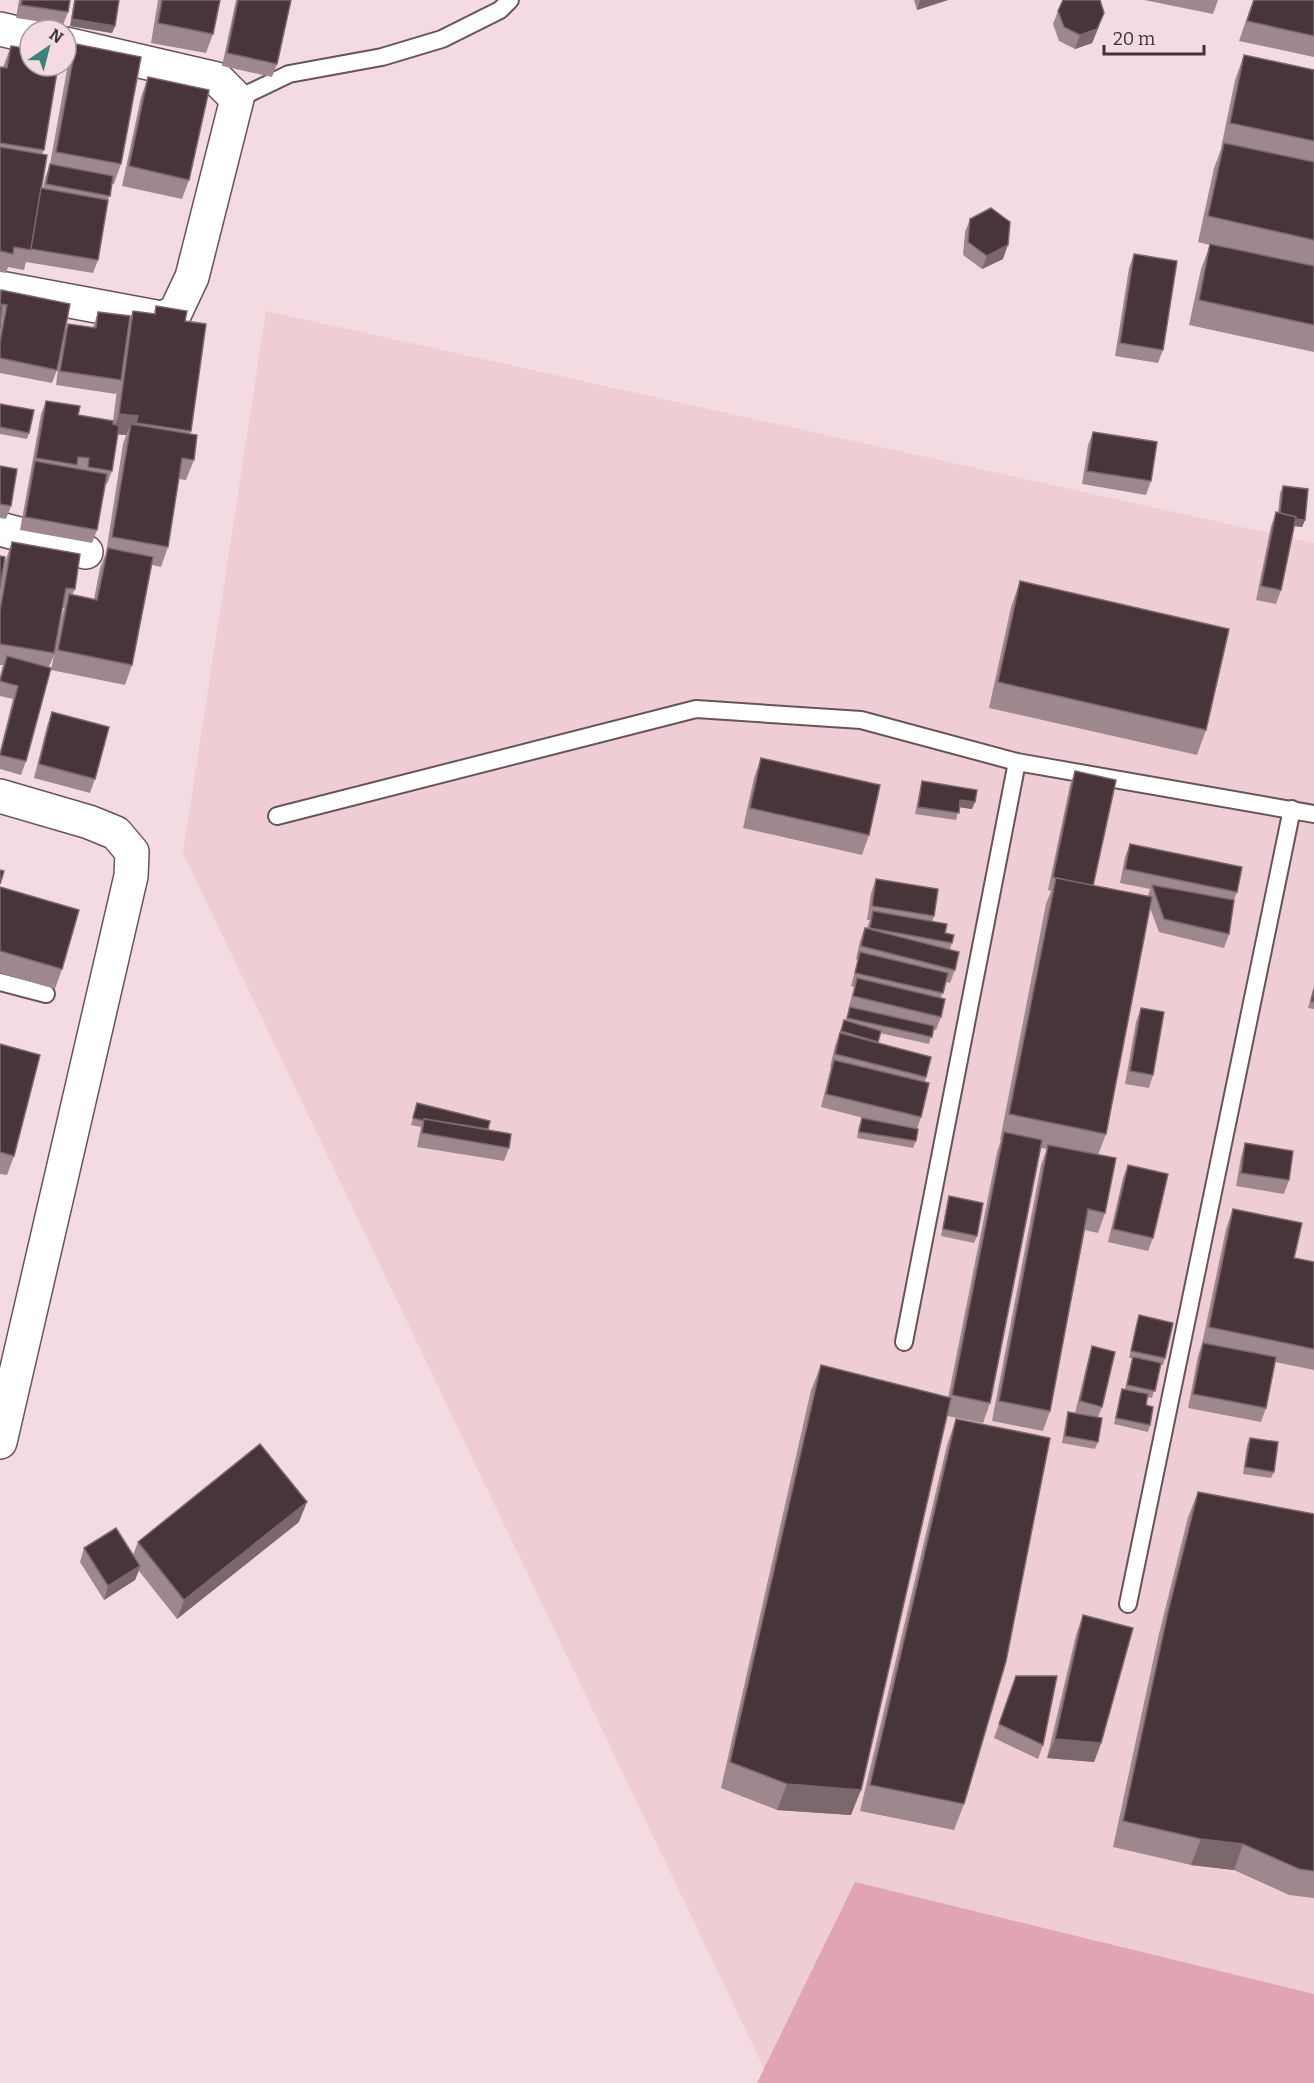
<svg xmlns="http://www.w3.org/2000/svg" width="1314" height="2083" viewBox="0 0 1314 2083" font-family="Bitter,serif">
	<rect width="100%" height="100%" fill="#f4dbe1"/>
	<path fill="#eecdd5" d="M266,311L1314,543V2083H771L183,853Z"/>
	<path fill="#e1a4b4" d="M855,1882L1314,1994V2083H757Z"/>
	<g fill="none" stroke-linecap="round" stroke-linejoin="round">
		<g stroke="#685358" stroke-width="20">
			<g id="service">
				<path d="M237,99L289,74L382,57L442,39L500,10L510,0"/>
				<path d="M277,816L696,709L861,720L1017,762L1314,814"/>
				<path d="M0,982L46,994"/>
				<path d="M904,1342L1017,762"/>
				<path d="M1128,1604L1292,809"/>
			</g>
		</g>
		<g stroke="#685358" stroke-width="36">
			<g id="minor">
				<path d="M0,29L30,36"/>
				<path d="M0,288L161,318L175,313L192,277L237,99L217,79L66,44"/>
				<path d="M0,529L86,552"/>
				<path d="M0,796L89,822L116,833L132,852L131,876L0,1442"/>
			</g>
		</g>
		<use href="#service" stroke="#fff" stroke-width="16"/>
		<use href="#minor" stroke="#fff" stroke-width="33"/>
	</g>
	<g fill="#9e888e" fill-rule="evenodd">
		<path d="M19,0H70L68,12L63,25L16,18Z"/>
		<path d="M74,0H119L115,26L112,33L70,26Z"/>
		<path d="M158,0H220L213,34L206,53L151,43Z"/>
		<path d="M236,0H291L277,64L272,77L222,66Z"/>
		<path d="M914,0H948L917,10Z"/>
		<path d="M1144,0H1218L1213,14Z"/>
		<path d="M1253,0H1314V57L1239,41Z"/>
		<path d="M1058,11L1099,27L1092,43L1075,49L1059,41L1053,24Z"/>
		<path d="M76,44L121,164L114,184H112L108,200L98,260L93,273L26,262L24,270L8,267L6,273L0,272V67H3L11,46L44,150L42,154L41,188L43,189L45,178L50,164L68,64Z"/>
		<path d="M1244,55L1314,70V352L1189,325L1201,269L1210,245L1198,242L1214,168L1221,149V148L1235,80Z"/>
		<path d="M148,77L189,180L182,199L122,186L141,97Z"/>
		<path d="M970,219L1003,259L982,269L963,255L965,232Z"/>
		<path d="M1134,254L1163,350L1158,363L1115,356L1129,268Z"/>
		<path d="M0,292L64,333L68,324L93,328L98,312L130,318L133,311L154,314L156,306L185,321L191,431L190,434L194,460L186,480L179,479L168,547L161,567L152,565L132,665L125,685L51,670L54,655L49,667L26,761L21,775L0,769V751L13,699L0,696V676L3,665H0V588L5,562L12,542L75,589L72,595L94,599L100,568L106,553L123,444L126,435L118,434L112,471L107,484H105L97,530L92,543L20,530L41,414L46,401L78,415L113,421L117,390L116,394L56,385L60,352L57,370L52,383L0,373V330L2,318H1L0,329ZM62,608H64L57,636Z"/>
		<path d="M0,404L29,433L27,439L0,434Z"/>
		<path d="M1093,432L1151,481L1146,495L1082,484L1088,445Z"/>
		<path d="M0,466L11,506L6,519L0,518Z"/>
		<path d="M1283,486L1305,520L1302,527L1294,526L1281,590L1276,604L1256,600L1271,526L1276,512L1278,513L1280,493Z"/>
		<path d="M1020,581L1206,730L1197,755L989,708L1011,607Z"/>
		<path d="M52,712L95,779L90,793L34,778L47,726Z"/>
		<path d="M761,758L869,835L862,855L743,828L754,778Z"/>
		<path d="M1075,771L1093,886L1148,896L1150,889L1120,883L1125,857L1130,844L1237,892L1234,900L1229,934L1224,948L1159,932L1150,908L1106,1134L1098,1155L1105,1213L1098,1233L1085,1230L1050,1411L1043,1431L992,1421L1041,1165L1047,1149L1041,1148L990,1403L983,1423L947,1416L851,1815L777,1810L721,1788L811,1390L821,1365L948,1398L997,1152L1001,1140H1000L1046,904L1051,891L1048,890L1070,785Z"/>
		<path d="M922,781L972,809L959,807L956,820L915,814L920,788Z"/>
		<path d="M876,879L934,916L932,922L945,933L952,943L950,949L955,970L950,983L945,982L941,998V1017L936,1030H933L929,1044L880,1033L877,1042L926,1077L925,1082L921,1117L917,1129L916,1141L913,1148L857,1138L859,1125L862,1118L879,1122L821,1107L831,1067H830L835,1046L844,1020L846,1021L849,1010H848L854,987L851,986L858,960L856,959L860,941L865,928H867L870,920H867L871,893Z"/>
		<path d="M0,887L62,969L55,989L0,973Z"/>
		<path d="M1314,986V1009L1308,1008Z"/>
		<path d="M1141,1008L1153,1075L1149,1088L1125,1084L1136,1022Z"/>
		<path d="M0,1044L14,1156L7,1175L0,1174Z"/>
		<path d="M417,1103L488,1129L509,1148L504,1161L417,1147L421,1127L411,1125Z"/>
		<path d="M1245,1143L1289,1180L1284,1194L1236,1186L1241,1157Z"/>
		<path d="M1128,1165L1153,1238L1148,1251L1108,1242L1123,1178Z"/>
		<path d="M949,1196L977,1236L974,1243L941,1236L947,1203Z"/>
		<path d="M1233,1209L1294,1258L1314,1262V1370L1275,1362L1266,1408L1261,1422L1188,1408L1198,1356L1202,1344L1226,1229Z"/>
		<path d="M1139,1315L1165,1358L1163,1365H1161L1152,1398L1147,1397L1146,1405L1150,1425L1148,1432L1114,1424L1120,1395L1122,1389H1125L1132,1358H1129L1137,1322Z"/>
		<path d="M1092,1346L1102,1407L1098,1417V1442L1095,1449L1062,1443L1066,1419L1068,1412L1075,1413L1088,1360Z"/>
		<path d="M956,1419L964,1804L954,1830L860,1811L947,1445Z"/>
		<path d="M1250,1438L1274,1472L1271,1478L1243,1474L1247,1445Z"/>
		<path d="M1198,1492L1314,1514V1898L1289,1895L1234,1870L1191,1865L1113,1847L1158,1638L1188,1517Z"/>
		<path d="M299,1522L177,1619L139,1571L135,1580L104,1600L80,1562L84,1548L133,1555L138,1542Z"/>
		<path d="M1083,1615L1101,1743L1094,1762L1047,1758L1076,1635Z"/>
		<path d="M1016,1676L1043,1745L1038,1759L994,1738Z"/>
	</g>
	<g fill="#7c676c">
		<path d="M920,0H948L917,10Z"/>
		<path d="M1104,13L1092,43L1075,49L1080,35Z"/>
		<path d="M72,19L115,26L112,33L70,26Z"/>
		<path d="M1008,245L1003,259L982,269L987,256Z"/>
		<path d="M119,414L138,416L130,436L131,424L126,435L112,434Z"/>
		<path d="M1279,517L1305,520L1302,527L1277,524Z"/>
		<path d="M960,800L975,802L972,809L958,807Z"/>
		<path d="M307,1502L299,1522L177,1619L184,1600Z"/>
		<path d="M140,1566L135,1580L104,1600L108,1586Z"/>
		<path d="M1055,1739L1101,1743L1094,1762L1047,1758Z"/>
		<path d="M787,1784L861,1790L851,1815L777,1810Z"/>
		<path d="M1201,1839L1243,1844L1234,1870L1191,1865Z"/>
	</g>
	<g fill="#48353a" stroke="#7c676c" stroke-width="1.5">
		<path d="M22,0H70L68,12L21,5Z"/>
		<path d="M75,0H119L115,26L72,19Z"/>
		<path d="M162,0H220L213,34L158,23Z"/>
		<path d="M238,0H291L277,64L227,53Z"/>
		<path d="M1063,0H1100L1104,13L1097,29L1080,35L1064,27L1058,11Z"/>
		<path d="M1254,0H1314V36L1247,21Z"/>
		<path d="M76,44L141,57L121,164L56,152Z"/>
		<path d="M11,46L30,49V66H58L44,150L0,143V67L7,68Z"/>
		<path d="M1244,55L1314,70V141L1230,123Z"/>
		<path d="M148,77L209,90L189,180L129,166Z"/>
		<path d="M1224,143L1314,162V240L1208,216Z"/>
		<path d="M0,147L47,155L31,250L14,247L13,254L0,251Z"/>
		<path d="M50,164L113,176L110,196L46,184Z"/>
		<path d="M41,188L108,200L98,260L31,249Z"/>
		<path d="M991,208L1010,222L1008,245L987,256L968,242L970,219Z"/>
		<path d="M1210,244L1314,266V325L1199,300Z"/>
		<path d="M1134,254L1177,261L1163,350L1120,343Z"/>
		<path d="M1,290L70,304L57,370L0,358V342L7,305L0,304Z"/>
		<path d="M0,306H2L0,329Z"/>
		<path d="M156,306L187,311L185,321L206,324L191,431L136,423L138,416L119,414L133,311L155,314Z"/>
		<path d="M98,312L130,316L121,380L60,371L68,324L96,328Z"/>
		<path d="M46,401L80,406L78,415L113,421V424L119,426L112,471L88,467L89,458L78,457L77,465L36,458Z"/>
		<path d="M0,404L34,410L29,433L0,427Z"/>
		<path d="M131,424L197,435L194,460L182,458L168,547L112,537Z"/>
		<path d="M1093,432L1157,442L1151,481L1087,471Z"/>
		<path d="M35,461L107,474L97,530L25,517Z"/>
		<path d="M0,466L17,469L11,506L0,504Z"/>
		<path d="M1283,486L1308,489L1305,520L1296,519V517L1280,513Z"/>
		<path d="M1276,512L1296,517L1281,590L1261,586Z"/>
		<path d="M12,542L80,554L75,589L66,588L54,653L0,644V611Z"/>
		<path d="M108,548L153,557L132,665L58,650L69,594L97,600Z"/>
		<path d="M0,556L5,557L0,588Z"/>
		<path d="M1020,581L1229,629L1206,730L998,682Z"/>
		<path d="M7,656L51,668L26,761L0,755L18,686L0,681Z"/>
		<path d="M52,712L109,727L95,779L39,764Z"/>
		<path d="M761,758L880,785L869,835L750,808Z"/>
		<path d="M1075,771L1116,780L1093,886L1053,877Z"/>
		<path d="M922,781L977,790L975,802L960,800L959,813L918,807Z"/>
		<path d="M1130,844L1242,867L1237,892L1125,869Z"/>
		<path d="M0,870L4,871L0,884Z"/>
		<path d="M1056,878L1152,897L1106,1134L1009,1114Z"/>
		<path d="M876,879L938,889L934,916L872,906Z"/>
		<path d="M1152,885L1234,900L1229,934L1164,919Z"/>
		<path d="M0,887L79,910L62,969L0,951Z"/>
		<path d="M873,911L947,924L945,933L954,935L952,943L870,928Z"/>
		<path d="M865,928L959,952L955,970L861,946Z"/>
		<path d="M860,952L948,973L943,993L855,973Z"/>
		<path d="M857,978L945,999L941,1017L853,996Z"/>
		<path d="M1314,989V1002L1311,1001Z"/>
		<path d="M850,1007L934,1026L932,1037L847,1018Z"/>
		<path d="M1141,1008L1164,1012L1153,1075L1130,1071Z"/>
		<path d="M844,1020L881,1031L878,1042L841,1031Z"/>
		<path d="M840,1033L931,1057L926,1077L835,1054Z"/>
		<path d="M0,1044L40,1055L14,1156L0,1152Z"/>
		<path d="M834,1060L929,1083L921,1117L826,1094Z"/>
		<path d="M417,1103L490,1121L488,1129L424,1119V1121L413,1118Z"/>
		<path d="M862,1118L918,1129L916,1141L859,1132Z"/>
		<path d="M424,1119L511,1134L509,1148L422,1133Z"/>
		<path d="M1004,1132L1042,1140L990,1403L952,1395Z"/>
		<path d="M1245,1143L1293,1151L1289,1180L1241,1173Z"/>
		<path d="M1048,1145L1116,1158L1105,1213L1088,1209L1050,1411L999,1401Z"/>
		<path d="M1128,1165L1168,1174L1153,1238L1113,1229Z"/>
		<path d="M949,1196L983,1203L977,1236L943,1229Z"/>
		<path d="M1233,1209L1302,1223L1294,1258L1314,1262V1349L1209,1327Z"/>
		<path d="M1139,1315L1173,1323L1165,1358L1131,1351Z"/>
		<path d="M1203,1343L1276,1357L1266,1408L1193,1394Z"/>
		<path d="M1092,1346L1115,1352L1102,1407L1080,1401Z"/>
		<path d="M1133,1357L1161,1363L1155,1391L1127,1385Z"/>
		<path d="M821,1365L951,1398L861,1790L787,1784L730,1762Z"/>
		<path d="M1122,1389L1148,1394L1146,1405L1153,1407L1150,1425L1116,1418Z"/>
		<path d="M1068,1412L1102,1418L1098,1442L1065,1436Z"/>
		<path d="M956,1419L1050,1438L1006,1661L964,1804L870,1785Z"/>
		<path d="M1250,1438L1278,1442L1274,1472L1245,1467Z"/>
		<path d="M260,1444L307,1502L184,1600L138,1542Z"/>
		<path d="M1198,1492L1314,1514V1871L1299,1869L1243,1844L1201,1839L1123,1821L1168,1612Z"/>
		<path d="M116,1528L140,1566L108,1586L84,1548Z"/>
		<path d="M1083,1615L1133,1628L1101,1743L1055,1739Z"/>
		<path d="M1016,1676H1057L1043,1745L999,1724Z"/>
	</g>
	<g transform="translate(48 48) rotate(35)"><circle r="28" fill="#f4dbe1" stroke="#ab999d" stroke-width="1.5"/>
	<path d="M0-4.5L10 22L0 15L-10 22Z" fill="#3b827d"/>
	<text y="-9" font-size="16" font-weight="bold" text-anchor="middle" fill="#3e3537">N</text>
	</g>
	<path d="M1104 45v9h100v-9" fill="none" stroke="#3e3537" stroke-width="3"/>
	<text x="1113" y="45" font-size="18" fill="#3e3537" stroke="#f4dbe1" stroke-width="4.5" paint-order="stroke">20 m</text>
</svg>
